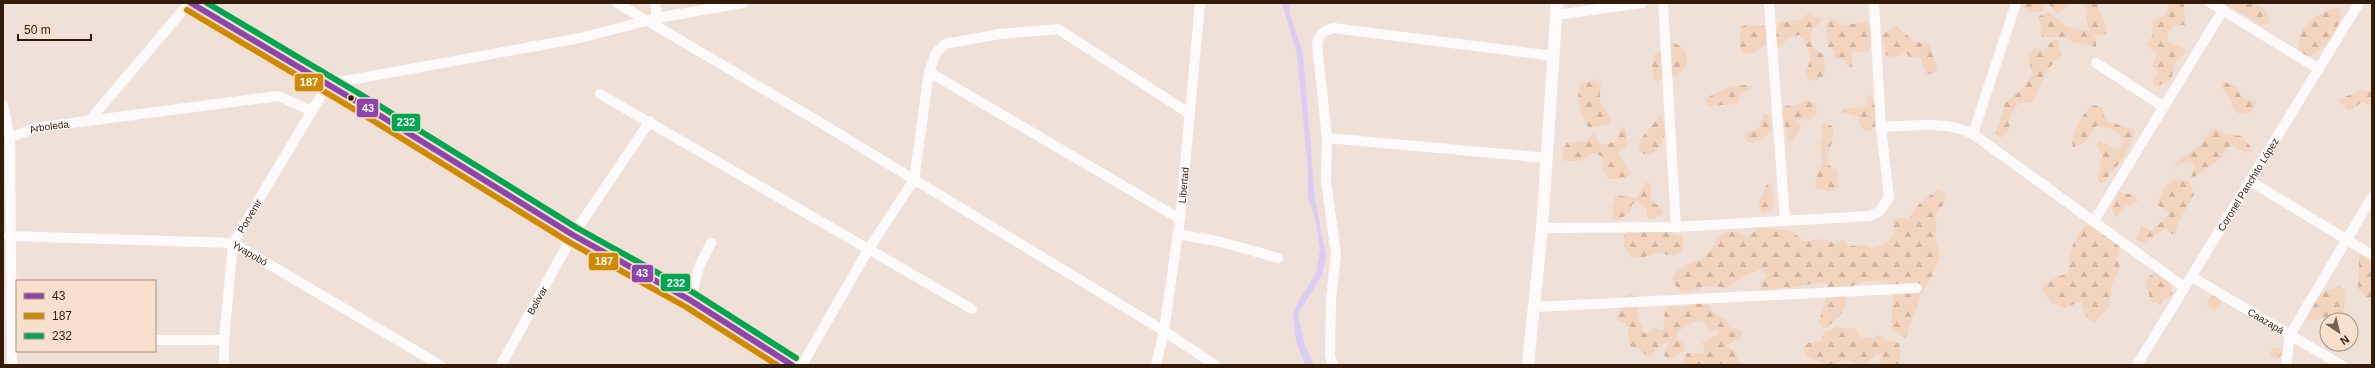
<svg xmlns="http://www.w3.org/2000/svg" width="2375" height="368" viewBox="0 0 2375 368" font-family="Helvetica,sans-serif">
	<defs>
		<pattern id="forest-firs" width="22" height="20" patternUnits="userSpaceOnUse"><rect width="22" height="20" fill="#f3d4bf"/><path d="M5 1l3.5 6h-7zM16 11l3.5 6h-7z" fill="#d1b5a3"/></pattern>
	</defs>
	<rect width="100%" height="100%" fill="#efe1d8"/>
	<g fill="url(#forest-firs)">
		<path d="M2022,3L2045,4L2043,11L2030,12L2021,5Z"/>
		<path d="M2048,3H2069L2058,14Z"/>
		<path d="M2083,3H2097C2099,15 2107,22 2106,34L2098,36L2091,32L2096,40V47L2072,42L2065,37H2042L2039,16L2049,12L2067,27L2090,31L2086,20L2088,9Z"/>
		<path d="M2169,3H2184L2185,25L2173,26L2168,33V41L2188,51L2176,60L2171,80L2155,87L2153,81L2158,70L2152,66L2157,55L2147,44L2152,37L2153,21L2166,14Z"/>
		<path d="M2225,3C2244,3 2268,0 2270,23L2261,25Z"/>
		<path d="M2336,8L2340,9C2345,23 2322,53 2308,57L2300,52C2294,26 2315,15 2336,8Z"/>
		<path d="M1808,13L1814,17H1822L1819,24L1812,30C1810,44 1812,48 1824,55L1825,75L1815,81L1807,78L1806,71C1814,57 1808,48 1800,35L1788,38L1780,48L1775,39L1779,23L1803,19Z"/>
		<path d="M1831,18L1844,25L1867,22L1876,35L1875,43L1867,52L1852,51V67H1848L1846,60L1834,58L1835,50L1828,47L1825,24Z"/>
		<path d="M1748,24L1764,26L1768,37C1761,50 1757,53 1743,54L1739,42L1741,27Z"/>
		<path d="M1896,26L1914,41L1929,44L1938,71L1926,75L1921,59L1918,57L1910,58L1905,52H1901L1899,56L1891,57L1886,55L1882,35Z"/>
		<path d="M2057,39L2061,54L2045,73L2034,99L2031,102C2013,101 2009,114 2009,129L2001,138L1996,133L2005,103L2023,88L2032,75L2028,55L2033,49L2037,48L2043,52L2053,40Z"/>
		<path d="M1675,43L1685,50L1687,62L1684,70L1669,79L1657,81L1654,78L1652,66L1654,55L1667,46Z"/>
		<path d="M1595,79L1601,83C1601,88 1599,96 1600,101C1603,109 1614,115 1609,125L1589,128C1581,118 1575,95 1581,84Z"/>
		<path d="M2222,81L2236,86L2241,97L2256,101L2253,110L2247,114L2236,112L2231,105L2232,101L2222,88Z"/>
		<path d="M1744,85L1750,86L1751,90L1741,93L1737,104L1708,106L1705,99L1723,89Z"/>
		<path d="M2362,90L2372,92V106L2362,102L2349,111L2337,100Z"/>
		<path d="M1868,95L1872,96L1876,111L1875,127L1868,131L1861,128L1858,117L1850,114L1842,113V109L1865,107Z"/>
		<path d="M1807,99L1816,105L1817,113L1812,119L1795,120V123H1799L1801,126L1793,140L1788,141L1782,113L1785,106L1797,105Z"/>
		<path d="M2094,105L2102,107L2105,118L2108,121L2134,130C2132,150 2116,167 2104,182L2100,183L2098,179L2102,155L2097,144L2100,141L2118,150L2125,140L2112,129L2096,126L2087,140L2073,148C2070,136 2083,110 2094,105Z"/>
		<path d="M1661,114C1668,129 1666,155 1644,154L1638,148C1641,134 1653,127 1661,114Z"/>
		<path d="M1764,114H1768L1772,129L1763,139L1751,143L1747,141L1743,134L1758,129Z"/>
		<path d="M1824,123L1832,126C1836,140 1827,150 1827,164L1837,170L1838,186L1832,192L1816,188L1815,181L1823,159L1820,143L1823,136L1821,124Z"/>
		<path d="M1623,127L1626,130L1627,146L1618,154L1631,173L1625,179H1608L1604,172L1601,156L1594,153L1580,161H1563V150L1567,143L1586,141L1594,133L1599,143L1606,145L1617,140L1620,129Z"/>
		<path d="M2216,128L2226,134L2242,136L2254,151L2247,153L2233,146L2228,147L2223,157L2196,176L2191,177L2195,166L2188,161L2180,163L2174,170L2176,162L2198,147L2212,129Z"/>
		<path d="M2176,179L2188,180L2194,194C2188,208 2177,219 2176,233L2172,234L2166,228L2144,243L2136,239L2141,226L2152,231L2169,214L2168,210L2156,205L2166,185Z"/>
		<path d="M1646,182L1650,184L1651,200L1663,210V214L1652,220L1647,217V210L1639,201L1632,204L1630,213L1616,221L1612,219L1615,195L1637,198Z"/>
		<path d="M1771,183L1774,203L1771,210L1763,213L1758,205L1767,184Z"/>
		<path d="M1939,189L1945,194V202L1935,215L1937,223L1935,233L1940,256L1933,275L1921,294L1905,339L1891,329L1893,294L1886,281C1874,281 1855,280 1848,291C1845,296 1847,301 1845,306C1843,315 1831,324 1824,329L1819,322L1826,299L1825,291L1828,284L1821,282L1791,288L1783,287L1768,292L1760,289L1762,281L1767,275L1761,269L1746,275L1727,288L1703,286L1697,290L1681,293L1672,280C1680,260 1699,265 1710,252C1715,245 1716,237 1725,233C1733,229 1741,233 1748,237L1760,227L1792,231L1804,242L1820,239L1836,243L1843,240L1849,246L1865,245L1873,248L1881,246L1894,235L1893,219L1909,218L1919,204Z"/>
		<path d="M2118,192L2134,195L2138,202L2126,206L2115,218L2112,207Z"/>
		<path d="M2086,225L2102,230L2120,246L2117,259L2120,268L2112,284L2108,308L2095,322L2087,319L2081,301L2065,308L2050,302L2042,289L2049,281L2069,272C2068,253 2073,239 2086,225Z"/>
		<path d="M1666,229L1676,235H1683L1682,251C1673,257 1670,256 1660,252L1640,258L1631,257L1624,247V235L1627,232Z"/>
		<path d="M2364,252L2372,259V301H2370L2358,289L2359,258Z"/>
		<path d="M2155,271L2171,282L2172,294L2159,304L2151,301L2145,281Z"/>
		<path d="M2339,286L2345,290L2344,314L2340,320L2325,318L2308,321C2308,296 2318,294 2339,286Z"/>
		<path d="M1630,293L1635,296L1639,313L1637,319L1642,323V331L1646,334L1655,328L1663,331L1665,309L1670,306L1683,308L1695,302L1711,306L1710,310L1727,320L1730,329L1735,328L1743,332L1739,340L1727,344V347L1735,351L1739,363L1749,365H1682L1687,353H1703L1705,350L1702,342L1718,334V329L1709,331L1706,324L1702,320L1693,322L1677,332L1678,339L1685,346L1684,351L1668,359L1664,355L1669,341C1658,344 1657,352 1648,357L1639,349L1630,346C1624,333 1636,325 1616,320L1624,297Z"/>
		<circle cx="2214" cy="302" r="7"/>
		<path d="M1837,326L1841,328H1854L1860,337L1873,338L1880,335L1886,340L1900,344V365H1877L1882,360V356L1877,353L1865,365L1844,360L1830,365L1807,356L1803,348L1808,343L1820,342L1825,332Z"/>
		<circle cx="2276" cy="353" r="5.5"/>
	</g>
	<path fill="#dbccf3" d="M1282,3H1289L1290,15L1303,53L1315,199L1326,256L1322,275L1298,314L1304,343L1314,365H1305L1296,341L1293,315L1298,302L1316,273L1320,250L1315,217L1308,198V170L1297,55Z"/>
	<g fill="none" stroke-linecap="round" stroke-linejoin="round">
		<g stroke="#fdfaf9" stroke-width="10">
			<path d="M617,3L816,120L1164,331L1215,365"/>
			<path d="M655,3L657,18"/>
			<path d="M1663,3L1676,227"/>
			<path d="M1769,3L1785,220"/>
			<path d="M2211,3L2319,69"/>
			<path d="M1556,15L1642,3"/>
			<path d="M2096,63L2164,107"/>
			<path d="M929,72L1180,219"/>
			<path d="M600,94L972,309"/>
			<path d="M3,105L10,138"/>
			<path d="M89,121L189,3"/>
			<path d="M1881,127C1911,126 1947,120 1973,134L2184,287"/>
			<path d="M1973,134L2016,3"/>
			<path d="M1327,138L1547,158"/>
			<path d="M2250,181L2372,255"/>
			<path d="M2094,221L2223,10"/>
			<path d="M1542,228L1676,227L1870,216L1880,211L1889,197L1881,127L1874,3"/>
			<path d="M1178,234L1221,242L1278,258"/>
			<path id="s1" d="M9,236L233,243L440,365"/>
			<path id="s2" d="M2192,277L2341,365"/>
			<path d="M690,300L699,267L711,243"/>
			<path d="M1534,307L1917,288"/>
			<path d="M155,340H224"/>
			<path id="s3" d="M12,365L10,138L34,128L278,96L312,111"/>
			<path id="s4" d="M224,365V340L233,243L328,84L580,38L657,18L743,3"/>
			<path id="s5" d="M501,365L573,235L650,121"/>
			<path d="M802,365L868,250L914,180L929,72L936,53L945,44L1000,34L1058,29L1190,114"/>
			<path id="s6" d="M1156,365L1164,331L1180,219L1200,3"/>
			<path d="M1333,365L1330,356L1331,299L1336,254L1326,181L1327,138L1317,44C1319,34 1323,31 1333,28L1554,56"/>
			<path id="s7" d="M2137,365L2359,3"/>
			<path d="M2286,365L2290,335L2372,197"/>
		</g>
		<g stroke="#fdfaf9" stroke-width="12">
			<path d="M191,3L371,110L573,235L690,300L792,365"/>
			<path d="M1528,365L1542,228L1557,3"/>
		</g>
		<g stroke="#f9e0ce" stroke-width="9">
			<path id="bus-1" d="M191,3L371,110L573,235L690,300L792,365"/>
		</g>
		<g stroke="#f9e0ce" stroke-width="9">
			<path id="bus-2" d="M187,10L367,117L569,242L686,307L777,365"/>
		</g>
		<g stroke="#f9e0ce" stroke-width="9">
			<path id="bus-3" d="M207,3L375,103L577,228L694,293L796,358"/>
		</g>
		<use href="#bus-1" stroke="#8e44ad" stroke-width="6"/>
		<use href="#bus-2" stroke="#d08a02" stroke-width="6"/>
		<use href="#bus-3" stroke="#00a651" stroke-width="6"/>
	</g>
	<circle fill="#321b09" stroke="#f9e0ce" stroke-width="1.5" cx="351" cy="98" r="3.5"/>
	<g text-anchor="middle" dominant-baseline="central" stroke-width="4" stroke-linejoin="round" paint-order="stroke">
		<g font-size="10" fill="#321b09" stroke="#f9e0ce">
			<text stroke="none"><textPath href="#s3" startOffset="268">Arboleda</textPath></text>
			<text stroke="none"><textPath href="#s7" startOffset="212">Coronel Panchito López</textPath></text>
			<text stroke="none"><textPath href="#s6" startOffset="182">Libertad</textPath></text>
			<text stroke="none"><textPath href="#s4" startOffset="154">Porvenir</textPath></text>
			<text stroke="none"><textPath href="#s1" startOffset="244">Yvapobó</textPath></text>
			<text stroke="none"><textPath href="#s5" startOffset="74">Bolivar</textPath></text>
			<text stroke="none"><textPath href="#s2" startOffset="86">Caazapá</textPath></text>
		</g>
	</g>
	<g stroke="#f9e0ce" stroke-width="1.5">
		<rect x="294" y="73" width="30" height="19" rx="4" fill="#d08a02"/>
		<rect x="356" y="98" width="23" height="20" rx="4" fill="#8e44ad"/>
		<rect x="391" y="113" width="30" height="19" rx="4" fill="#00a651"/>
		<rect x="588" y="252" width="31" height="19" rx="4" fill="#d08a02"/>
		<rect x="631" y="264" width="23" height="19" rx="4" fill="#8e44ad"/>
		<rect x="660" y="273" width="31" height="19" rx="4" fill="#00a651"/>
	</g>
	<g font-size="11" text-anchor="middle" font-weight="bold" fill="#fff">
		<text x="309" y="86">187</text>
		<text x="368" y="112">43</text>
		<text x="406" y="126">232</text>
		<text x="604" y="265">187</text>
		<text x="642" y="277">43</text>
		<text x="676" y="287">232</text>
	</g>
	<rect width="2375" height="368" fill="none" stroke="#321b09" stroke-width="8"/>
	<rect x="16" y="280" width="140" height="72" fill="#f9e0ce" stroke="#a9917f"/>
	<rect x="24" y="293" width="20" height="6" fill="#8e44ad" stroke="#a9917f"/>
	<text x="52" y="300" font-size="12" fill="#321b09">43</text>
	<rect x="24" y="313" width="20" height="6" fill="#d08a02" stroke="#a9917f"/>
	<text x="52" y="320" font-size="12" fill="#321b09">187</text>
	<rect x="24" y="333" width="20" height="6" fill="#00a651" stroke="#a9917f"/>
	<text x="52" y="340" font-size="12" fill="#321b09">232</text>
	<g transform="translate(2339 332) rotate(145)"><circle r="19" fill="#f9e0ce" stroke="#a9917f"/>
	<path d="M0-3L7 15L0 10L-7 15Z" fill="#746051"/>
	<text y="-6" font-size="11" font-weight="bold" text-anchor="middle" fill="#321b09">N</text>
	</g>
	<path d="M18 34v6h73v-6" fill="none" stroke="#321b09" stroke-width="2"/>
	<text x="24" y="34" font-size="12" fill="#321b09" stroke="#f9e0ce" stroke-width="3" paint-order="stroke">50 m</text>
</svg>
